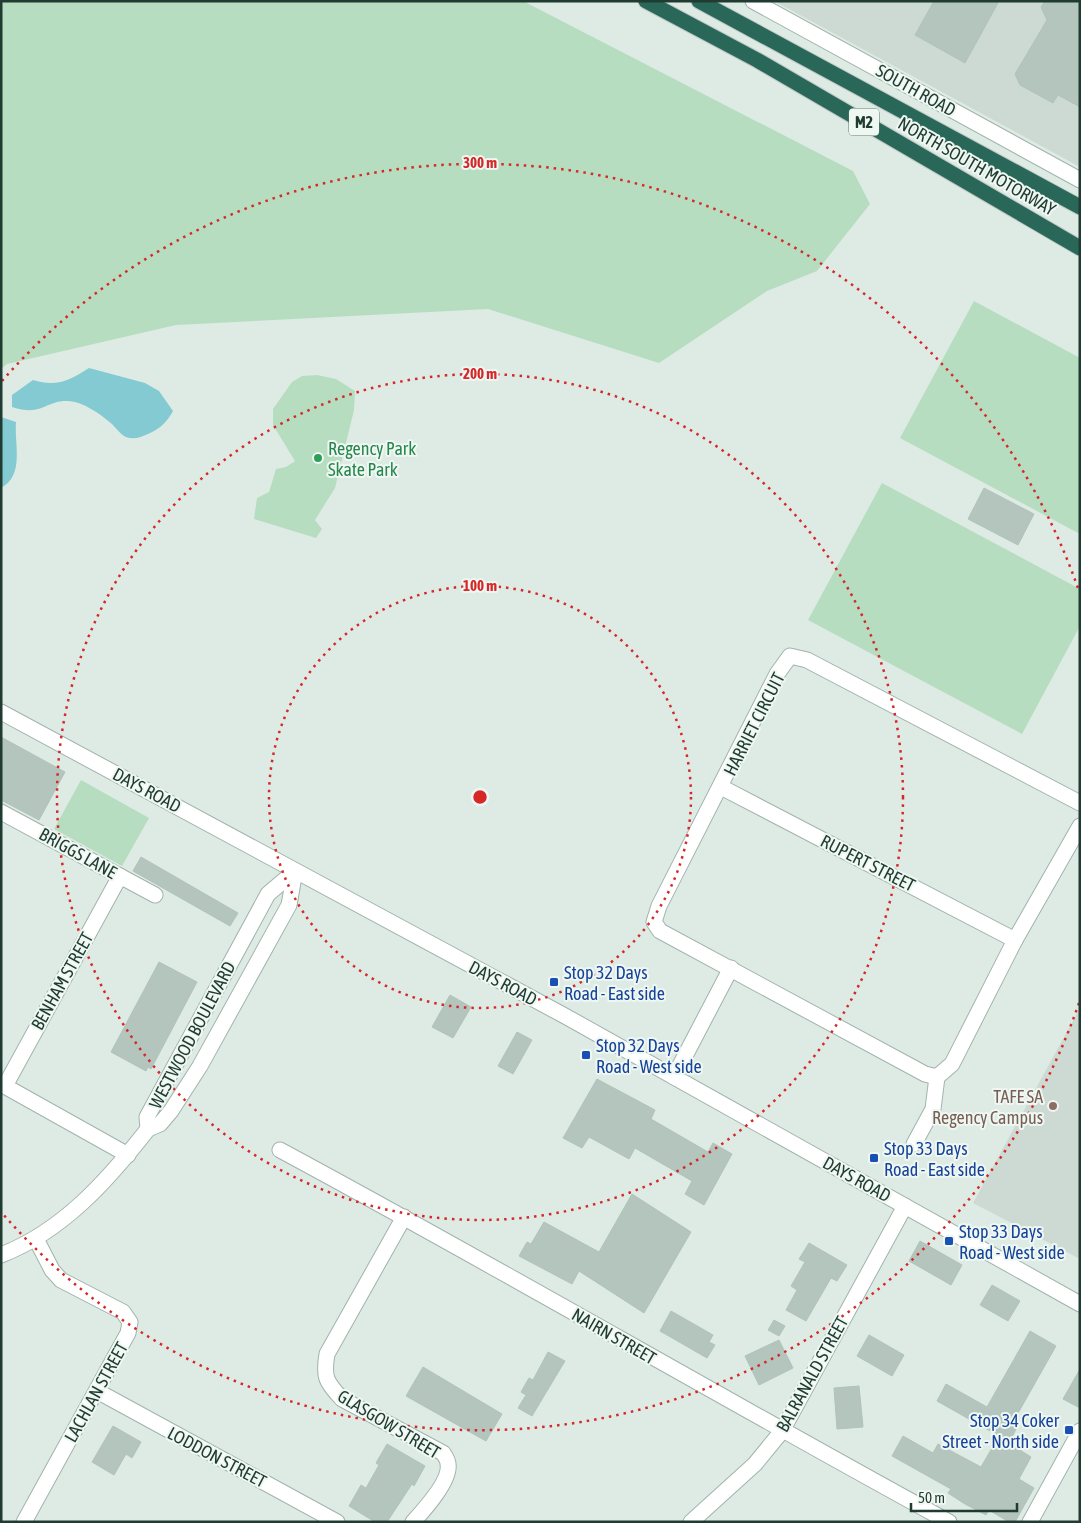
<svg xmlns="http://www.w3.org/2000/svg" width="1081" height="1523" viewBox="0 0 1081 1523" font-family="'Asap Condensed',sans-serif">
	<rect width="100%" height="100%" fill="#deebe5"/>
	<g fill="#ccdad3">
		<path d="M774,1H1080V167Z"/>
		<path d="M1080,1008V1259L973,1203Z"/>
	</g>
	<g fill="#b6ddbf">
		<path d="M1,1H523L853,171L870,204L817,271L767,291L659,363L488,309L176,325L7,364L1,369Z"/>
		<path d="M974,301L1080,358V534L900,438Z"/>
		<path d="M317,375L336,379L355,391L354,410L335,488L315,520L322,529L316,538L254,519L257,498L269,492L276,469L286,467L295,461L273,425V409L292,382L302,376Z"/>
		<path d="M882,483L1080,589V626L1022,734L808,620Z"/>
		<path d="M81,780L149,818L122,866L54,829Z"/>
	</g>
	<g fill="#83cad3">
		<path d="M89,368L145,383L159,391L173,411C167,422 160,429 148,434C141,437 134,440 126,437C121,435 116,428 112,424C100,414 84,402 68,401C45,400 43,417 12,407V395L33,380C56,387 69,381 89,368Z"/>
		<path d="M1,417L16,422C14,444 25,475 1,488Z"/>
	</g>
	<g fill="#b3c5bd" stroke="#b0c4bb">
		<path d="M934,1H999L965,63L915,35Z"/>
		<path d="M1045,1H1080V107L1058,95L1053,103L1020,85L1015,74L1047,20L1041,7Z"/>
		<path d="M984,488L1034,514L1018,545L968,519Z"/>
		<path d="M1,737L65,772L39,820L1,800Z"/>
		<path d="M141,857L238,913L230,926L133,871Z"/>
		<path d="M159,962L197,982L151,1069L148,1067L146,1071L111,1052Z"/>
		<path d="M450,995L471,1007L453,1038L432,1027Z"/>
		<path d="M517,1032L532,1040L513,1074L498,1066Z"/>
		<path d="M597,1079L655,1110L651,1119L708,1152L713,1143L732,1154L704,1205L685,1194L692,1181L635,1148L629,1159L589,1137L582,1148L563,1138Z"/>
		<path d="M632,1194L691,1232L644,1313L579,1271L572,1284L519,1256L527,1242L531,1244L544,1222L599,1252Z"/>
		<path d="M920,1241L962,1265L951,1285L909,1261Z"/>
		<path d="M809,1243L847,1265L837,1281L831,1278L806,1321L786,1310L797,1290L791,1286L805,1262L799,1259Z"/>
		<path d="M992,1285L1020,1301L1008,1321L980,1305Z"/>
		<path d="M671,1311L713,1335L709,1342L715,1345L707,1358L660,1331Z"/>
		<path d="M774,1320L785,1326L779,1336L768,1330Z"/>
		<path d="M1030,1331L1056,1346L1013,1422L1018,1425L1009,1443L1031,1457L1019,1479L1034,1488L1015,1522H1009L989,1510L986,1515L965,1504L948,1493L951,1489L892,1456L903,1436L933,1453L938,1444L981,1467L999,1436L937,1401L946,1384L987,1407Z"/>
		<path d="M869,1335L904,1355L892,1376L857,1356Z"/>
		<path d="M779,1340L793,1368L759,1385L745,1356Z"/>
		<path d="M548,1352L565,1361L532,1416L518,1408L526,1395L521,1392L529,1378L533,1380Z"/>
		<path d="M423,1367L502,1414L486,1441L406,1396Z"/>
		<path d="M1080,1369V1408L1063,1399Z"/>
		<path d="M859,1386L863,1427L837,1429L834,1388Z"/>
		<path d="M113,1426L141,1442L132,1458L126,1454L114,1475L92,1462Z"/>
		<path d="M387,1444L425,1466L414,1486L412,1484L387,1522H375L349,1506L361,1485L366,1488L379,1465L376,1463Z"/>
	</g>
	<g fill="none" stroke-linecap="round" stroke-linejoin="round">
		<g stroke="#a1b3ac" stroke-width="17">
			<g id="minor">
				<path d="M753,1L1080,180"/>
				<path d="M721,787L1015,940"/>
				<path d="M1080,803L807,660L790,656L777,674L659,906L654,922L660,931L925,1074L937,1077L952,1064L1015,940L1080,826"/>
				<path d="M1,812L155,895"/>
				<path d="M674,1077L731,968"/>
				<path d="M1,1084L128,1155"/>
				<path d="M5,1086L120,876"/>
				<path d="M148,1129L160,1124L171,1111L200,1066L289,905L295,871"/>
				<path d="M148,1129L147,1117L268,894L295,871"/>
				<path d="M914,1144L933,1109L937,1077"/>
				<path d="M280,1150C505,1271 725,1400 949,1522"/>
				<path d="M404,1217L327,1354C323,1377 326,1382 342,1399L443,1453C445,1456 448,1460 448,1464C451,1480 424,1510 413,1522"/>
				<path d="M1,1255C63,1231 108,1180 148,1129"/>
				<path d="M97,1391L337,1522"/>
				<path d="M24,1522L128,1333L130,1322L123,1312L61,1280L52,1270L36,1239"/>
				<path d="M691,1522L755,1464L782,1431L905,1206"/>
				<path d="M1030,1522L1080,1431"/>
			</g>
		</g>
		<g stroke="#a1b3ac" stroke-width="17">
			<path id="tertiary" d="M1,712L565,1016L1080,1304"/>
		</g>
		<g stroke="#c0c8c6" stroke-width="17">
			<g id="motorway">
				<path d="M646,1L757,60L1080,248"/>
				<path d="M699,1L1080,207"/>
			</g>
		</g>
		<use href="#minor" stroke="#fff" stroke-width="15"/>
		<use href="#tertiary" stroke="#fff" stroke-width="15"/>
		<use href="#motorway" stroke="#296859" stroke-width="15"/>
	</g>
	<g fill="none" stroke="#d62828" stroke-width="2.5" stroke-dasharray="2.5 5">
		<circle cx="480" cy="797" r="211"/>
		<circle cx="480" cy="797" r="423"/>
		<path d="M1079 1003A634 634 0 0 1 2 1213M2 381A634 634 0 0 1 1079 591"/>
	</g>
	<circle fill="#2e9e5b" stroke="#eff7f3" stroke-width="2" cx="318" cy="458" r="5"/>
	<g fill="#1a4fb4" stroke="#eff7f3" stroke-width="2">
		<rect x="549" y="977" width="10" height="10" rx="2.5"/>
		<rect x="581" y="1050" width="10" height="10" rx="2.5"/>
		<rect x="869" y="1153" width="10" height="10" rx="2.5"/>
		<rect x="944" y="1236" width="10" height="10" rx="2.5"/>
		<rect x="1064" y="1425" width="10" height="10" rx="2.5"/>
	</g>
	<circle fill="#8d6e63" stroke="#eff7f3" stroke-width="2" cx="1053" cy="1106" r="5"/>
	<g text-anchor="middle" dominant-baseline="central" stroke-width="4" stroke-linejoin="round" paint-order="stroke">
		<rect fill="#eff7f3" stroke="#5d736c" stroke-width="1" x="849" y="108.5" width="30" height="27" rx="4"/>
		<g font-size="16" font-weight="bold" fill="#1f3b32">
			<text x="864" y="122">M2</text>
		</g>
		<g font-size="18" fill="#1f3b32" stroke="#eff7f3">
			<text transform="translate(916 90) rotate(29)">SOUTH ROAD</text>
			<text transform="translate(977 166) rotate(30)">NORTH SOUTH MOTORWAY</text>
			<text transform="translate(754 724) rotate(-63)">HARRIET CIRCUIT</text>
			<text transform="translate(147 790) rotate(28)">DAYS ROAD</text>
			<text transform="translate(78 853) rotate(29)">BRIGGS LANE</text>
			<text transform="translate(868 863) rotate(27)">RUPERT STREET</text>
			<text transform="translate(62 981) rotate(-61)">BENHAM STREET</text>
			<text transform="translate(503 983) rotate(28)">DAYS ROAD</text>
			<text transform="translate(192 1035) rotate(-62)">WESTWOOD BOULEVARD</text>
			<text transform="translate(857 1179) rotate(29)">DAYS ROAD</text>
			<text transform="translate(614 1336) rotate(30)">NAIRN STREET</text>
			<text transform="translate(812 1374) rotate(-61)">BALRANALD STREET</text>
			<text transform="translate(96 1392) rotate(-61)">LACHLAN STREET</text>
			<text transform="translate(389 1424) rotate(31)">GLASGOW STREET</text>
			<text transform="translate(217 1457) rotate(28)">LODDON STREET</text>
		</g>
		<g font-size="18" fill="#27864d" stroke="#eff7f3" text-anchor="start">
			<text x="328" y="448">Regency Park<tspan x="328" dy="21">Skate Park</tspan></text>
		</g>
		<g font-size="18" fill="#164399" stroke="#eff7f3" text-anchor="start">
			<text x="564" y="972">Stop 32 Days<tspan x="564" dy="21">Road - East side</tspan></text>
			<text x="596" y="1045">Stop 32 Days<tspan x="596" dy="21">Road - West side</tspan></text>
			<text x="884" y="1148">Stop 33 Days<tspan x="884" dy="21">Road - East side</tspan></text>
			<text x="959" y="1231">Stop 33 Days<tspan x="959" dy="21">Road - West side</tspan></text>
			<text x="1059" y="1420" text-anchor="end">Stop 34 Coker<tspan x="1059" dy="21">Street - North side</tspan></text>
		</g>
		<g font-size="18" fill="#785e54" stroke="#eff7f3" text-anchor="end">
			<text x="1043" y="1096">TAFE SA<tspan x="1043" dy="21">Regency Campus</tspan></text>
		</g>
	</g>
	<circle cx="480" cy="797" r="8" fill="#d62828" stroke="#eff7f3" stroke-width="2.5"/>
	<g font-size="15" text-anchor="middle" font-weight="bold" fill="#d62828" stroke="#eff7f3" stroke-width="4" stroke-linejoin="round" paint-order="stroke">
		<text x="480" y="168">300 m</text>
		<text x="480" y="379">200 m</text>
		<text x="480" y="591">100 m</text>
	</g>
	<rect width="1081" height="1523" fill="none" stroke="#1f3b32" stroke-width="5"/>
	<path d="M911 1503v8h106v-8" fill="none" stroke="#1f3b32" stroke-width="2.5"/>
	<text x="918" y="1503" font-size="15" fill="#1f3b32" stroke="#eff7f3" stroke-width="4" paint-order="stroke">50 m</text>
</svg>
